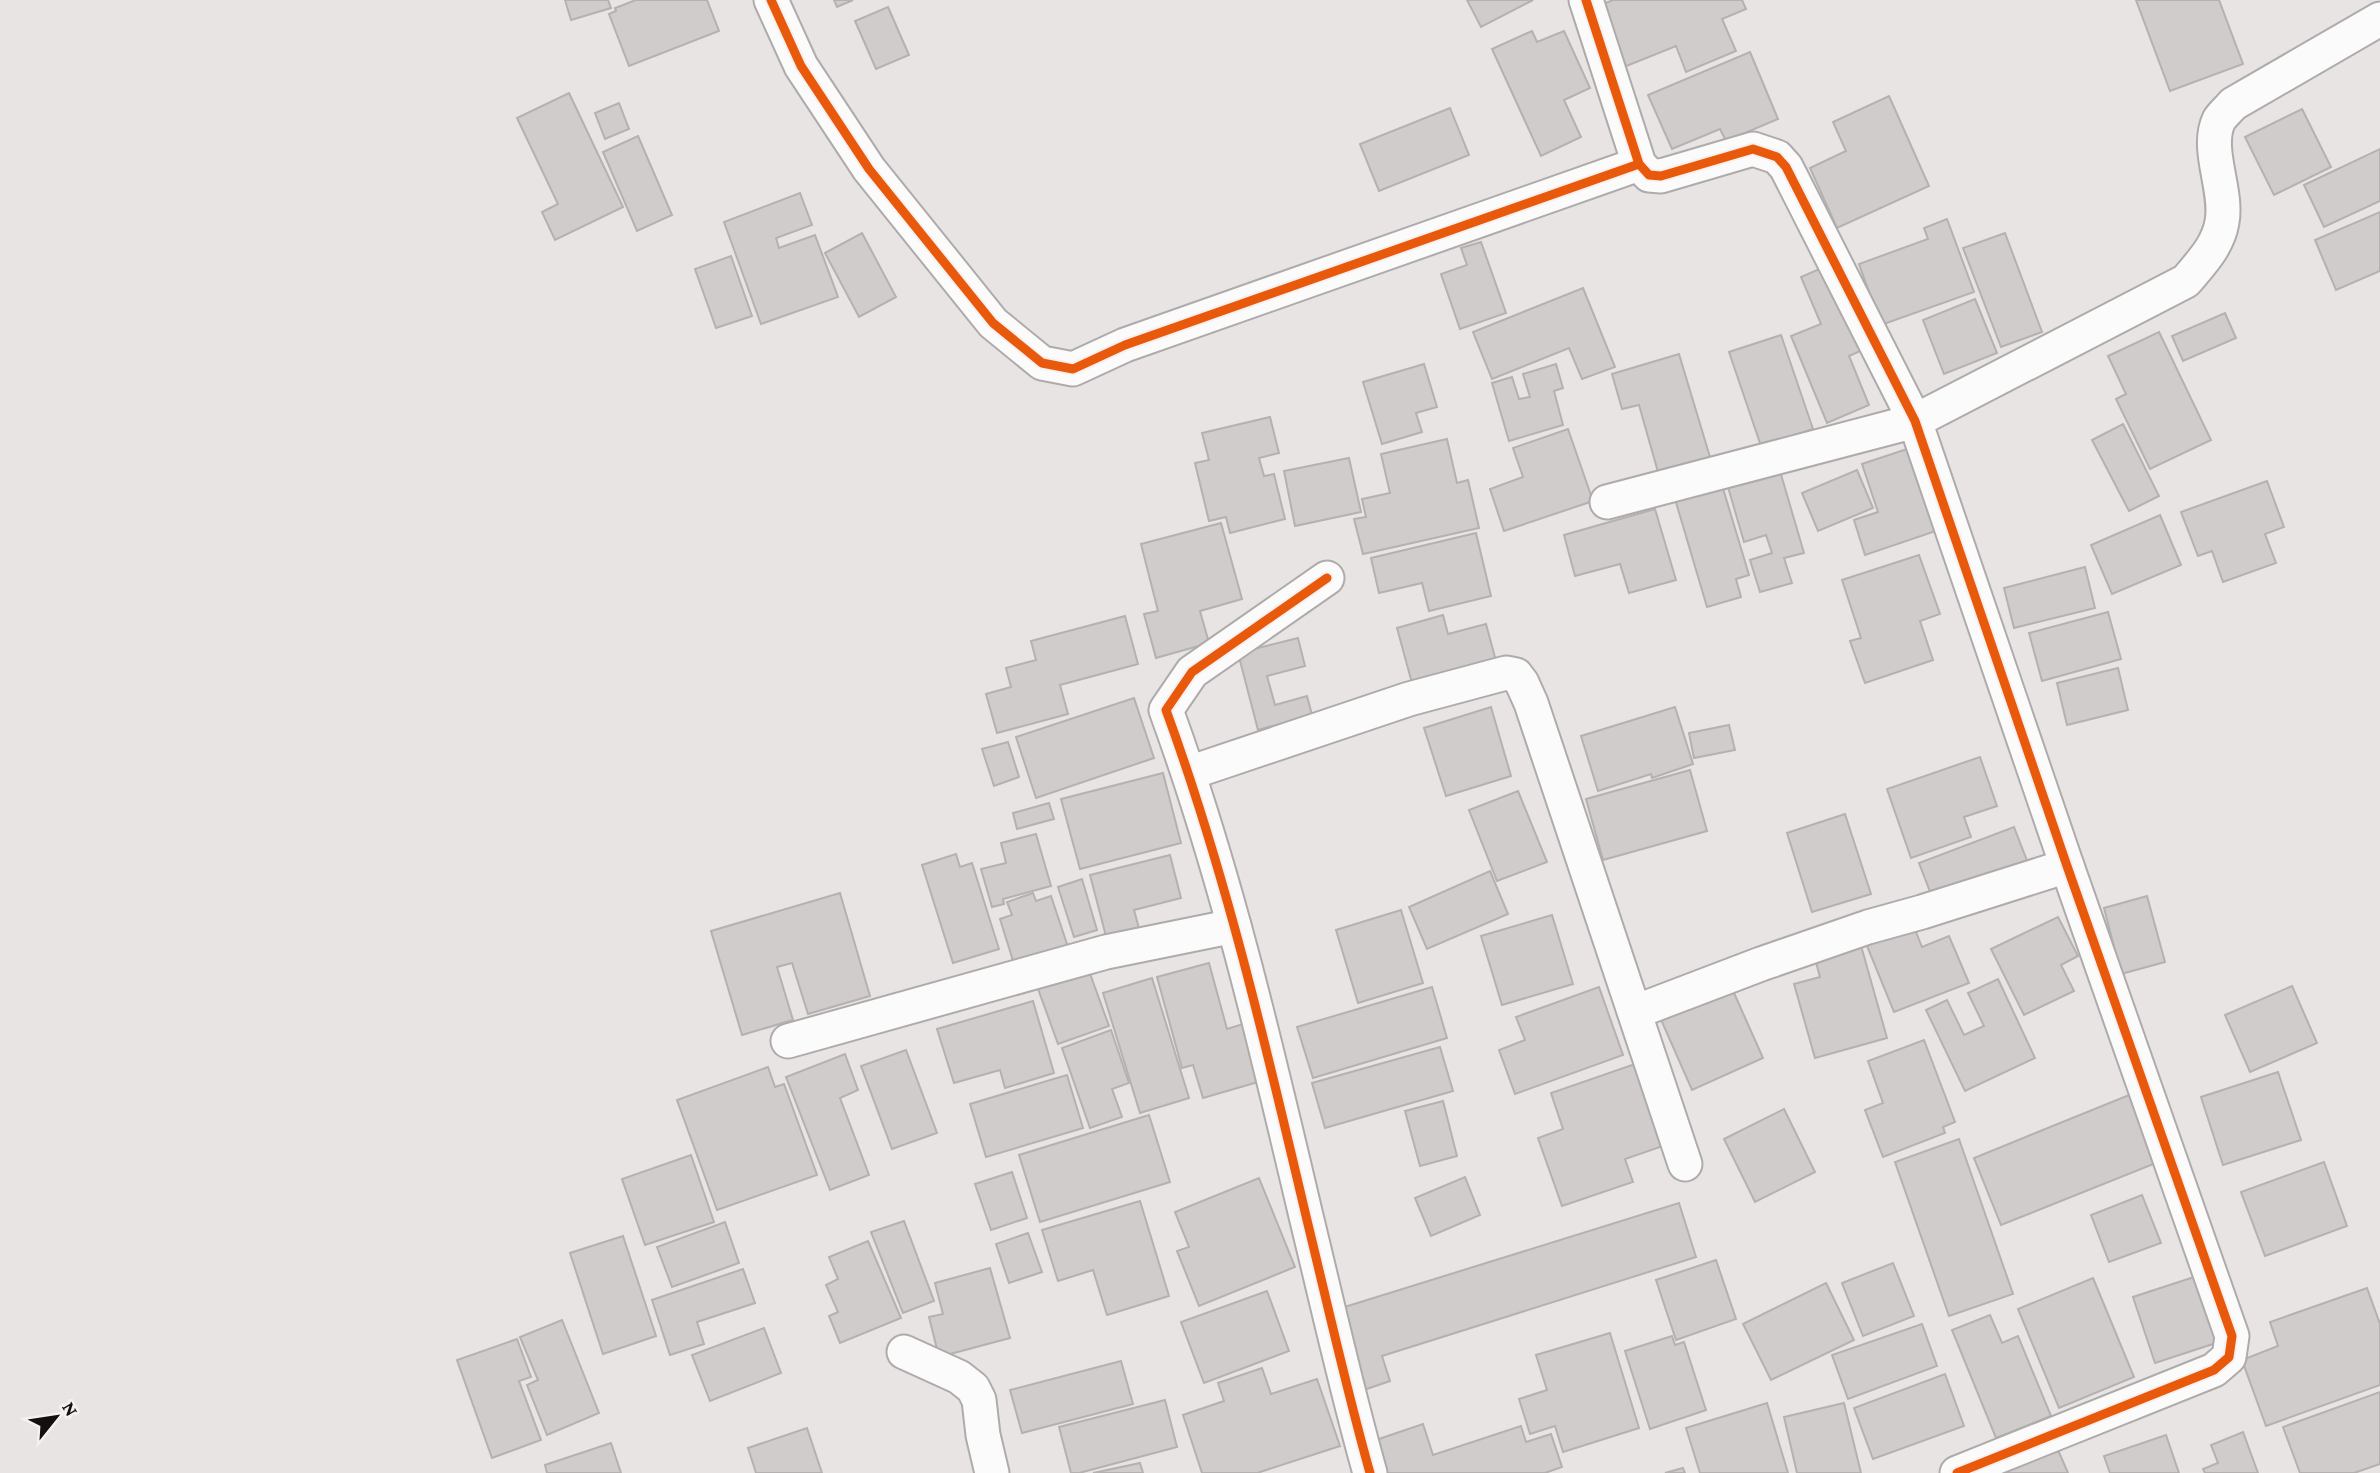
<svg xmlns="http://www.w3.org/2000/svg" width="2380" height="1473" viewBox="0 0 2380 1473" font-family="'Crimson Pro',serif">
	<rect width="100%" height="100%" fill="#e9e4e4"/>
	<g fill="#d0cccc" stroke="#b5b1b1" stroke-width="2">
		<path d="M565,0H608L611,8L571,20Z"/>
		<path d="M636,0H707L719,31L629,66L609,14L616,11L615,8Z"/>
		<path d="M834,0H853L837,7Z"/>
		<path d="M1467,0H1533L1481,27Z"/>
		<path d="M1613,0H1742L1746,9L1722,19L1736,51L1686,72L1676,46L1624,67L1598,6Z"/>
		<path d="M2136,0H2219L2243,64L2170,91Z"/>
		<path d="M888,7L909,55L876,69L855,21Z"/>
		<path d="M1532,31L1537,42L1564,31L1590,88L1564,100L1581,137L1541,156L1492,49Z"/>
		<path d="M1750,52L1778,119L1726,141L1720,129L1672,149L1648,95Z"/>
		<path d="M569,93L623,207L555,240L542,212L558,204L517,118Z"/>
		<path d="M1889,96L1929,186L1837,228L1810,168L1846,151L1833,122Z"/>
		<path d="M619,103L629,129L605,139L595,113Z"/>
		<path d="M1450,108L1469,155L1379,191L1360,144Z"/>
		<path d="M2302,109L2331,167L2274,195L2245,137Z"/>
		<path d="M638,136L672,215L637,231L603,152Z"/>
		<path d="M2380,149V201L2324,227L2304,185Z"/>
		<path d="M800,193L812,225L776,238L779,248L815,235L838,297L761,324L724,222Z"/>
		<path d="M2380,212V271L2336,290L2315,240Z"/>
		<path d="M1947,219L1974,292L1881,325L1859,264L1928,239L1924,228Z"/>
		<path d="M862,233L896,297L859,317L825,253Z"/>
		<path d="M2005,233L2042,332L2001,347L1963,248Z"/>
		<path d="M1481,242L1506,313L1460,329L1441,274L1467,265L1461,248Z"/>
		<path d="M731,256L752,316L716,328L695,269Z"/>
		<path d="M1833,263L1867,348L1849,356L1869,405L1827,423L1791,336L1821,324L1801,277Z"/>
		<path d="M1583,288L1615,367L1582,379L1569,348L1492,379L1473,332Z"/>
		<path d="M1975,299L1997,353L1944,374L1923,320Z"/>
		<path d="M2225,313L2236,338L2183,361L2172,336Z"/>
		<path d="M2159,332L2211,440L2150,469L2116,399L2126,394L2108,356Z"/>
		<path d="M1781,335L1813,429L1761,446L1729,352Z"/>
		<path d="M1679,354L1710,457L1658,472L1639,405L1622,409L1612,374Z"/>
		<path d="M1424,364L1437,407L1416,413L1422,432L1382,444L1363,382Z"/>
		<path d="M1556,364L1563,388L1554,391L1563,425L1509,441L1492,383L1512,377L1519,399L1530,397L1523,374Z"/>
		<path d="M1270,417L1279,453L1259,458L1264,476L1274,474L1285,519L1230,533L1226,517L1209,521L1195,463L1209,460L1202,433Z"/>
		<path d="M2123,424L2159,496L2129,511L2092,440Z"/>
		<path d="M1568,429L1593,501L1504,531L1490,489L1523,477L1513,448Z"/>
		<path d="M1447,439L1457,483L1468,480L1479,528L1363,554L1354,519L1366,517L1362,499L1390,493L1381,454Z"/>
		<path d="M1907,449L1936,531L1865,555L1854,520L1878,512L1862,464Z"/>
		<path d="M1349,458L1361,512L1295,526L1284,471Z"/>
		<path d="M1857,470L1873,508L1818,531L1802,493Z"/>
		<path d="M1780,471L1804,553L1784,558L1792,583L1760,592L1750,560L1772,553L1766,535L1744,542L1728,487Z"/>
		<path d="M2267,481L2284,527L2265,534L2276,563L2223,582L2212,551L2198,556L2181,512Z"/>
		<path d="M1722,485L1749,575L1736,579L1741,597L1707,607L1675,499Z"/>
		<path d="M1655,509L1676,580L1629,593L1620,564L1575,576L1564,535Z"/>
		<path d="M2160,515L2181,565L2112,594L2091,545Z"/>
		<path d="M1221,523L1242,599L1200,611L1209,643L1156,658L1144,614L1158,611L1141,544Z"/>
		<path d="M1476,533L1491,596L1429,611L1422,583L1379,593L1371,558Z"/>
		<path d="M1919,555L1940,614L1920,621L1933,660L1865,683L1850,641L1861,638L1842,580Z"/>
		<path d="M2085,567L2095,608L2014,628L2004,588Z"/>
		<path d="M2108,612L2121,659L2042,681L2029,633Z"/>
		<path d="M1443,615L1448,634L1486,624L1496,661L1412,683L1397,628Z"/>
		<path d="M1125,616L1138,664L1060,685L1068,714L997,733L986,694L1011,687L1006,668L1036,660L1031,641Z"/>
		<path d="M1298,638L1305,666L1267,676L1275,705L1307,696L1312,715L1258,730L1238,653Z"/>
		<path d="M2118,668L2128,710L2067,725L2057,683Z"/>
		<path d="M1134,698L1154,758L1036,798L1016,737Z"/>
		<path d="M1491,707L1511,776L1446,796L1424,728Z"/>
		<path d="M1675,707L1693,764L1652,778L1651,774L1598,791L1581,736Z"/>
		<path d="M1729,725L1735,750L1694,758L1689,733Z"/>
		<path d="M1008,742L1019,777L994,786L982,749Z"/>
		<path d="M1980,757L1997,806L1964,817L1971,837L1911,858L1887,789Z"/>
		<path d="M1690,770L1707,831L1603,860L1586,799Z"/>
		<path d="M1163,773L1181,843L1080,869L1061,799Z"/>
		<path d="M1518,791L1547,862L1497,881L1469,810Z"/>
		<path d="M1049,803L1054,819L1017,829L1013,813Z"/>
		<path d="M1845,814L1871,894L1812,912L1787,833Z"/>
		<path d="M2014,827L2029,866L1934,902L1919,863Z"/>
		<path d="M1036,834L1051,886L1003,899L1004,904L992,907L981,869L1006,863L1001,843Z"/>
		<path d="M956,854L960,867L972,863L999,949L953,963L922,865Z"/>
		<path d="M1170,855L1181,898L1134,910L1140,932L1107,940L1090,875Z"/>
		<path d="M1490,871L1508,914L1427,949L1409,907Z"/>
		<path d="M1082,879L1097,930L1074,937L1058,887Z"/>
		<path d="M840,893L870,996L808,1014L792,963L777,967L793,1020L742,1035L711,931Z"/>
		<path d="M1033,893L1036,901L1051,896L1068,947L1014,964L1000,919L1012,915L1007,902Z"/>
		<path d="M2147,896L2165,962L2121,974L2104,908Z"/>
		<path d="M1401,910L1423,983L1358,1003L1336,930Z"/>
		<path d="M1552,915L1573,984L1502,1005L1481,936Z"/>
		<path d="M2058,917L2078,956L2061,965L2074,991L2024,1015L1991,949Z"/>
		<path d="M1912,922L1922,947L1949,936L1969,983L1894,1012L1865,941Z"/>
		<path d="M1860,942L1887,1038L1815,1058L1794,984L1820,977L1814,955Z"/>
		<path d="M1209,963L1227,1029L1243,1024L1258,1082L1203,1098L1193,1065L1182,1068L1157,977Z"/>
		<path d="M1088,968L1109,1026L1058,1044L1037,986Z"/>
		<path d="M1152,978L1189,1098L1140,1113L1103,993Z"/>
		<path d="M1998,979L2035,1058L1965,1091L1926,1010L1947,1000L1964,1035L1984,1026L1968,993Z"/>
		<path d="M1730,984L1763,1058L1692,1090L1659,1015Z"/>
		<path d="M2292,986L2317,1043L2250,1072L2225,1015Z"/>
		<path d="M1432,987L1447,1038L1313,1078L1297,1027Z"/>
		<path d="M1599,987L1623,1055L1515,1094L1499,1050L1525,1040L1516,1017Z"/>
		<path d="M1033,1001L1054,1073L1005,1088L1000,1070L954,1083L937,1029Z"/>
		<path d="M1111,1030L1129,1083L1112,1089L1122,1117L1090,1128L1062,1048Z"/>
		<path d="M1924,1040L1955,1122L1943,1127L1945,1133L1883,1157L1865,1110L1883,1103L1868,1061Z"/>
		<path d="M1440,1047L1453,1091L1325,1128L1312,1083Z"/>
		<path d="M906,1050L937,1133L892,1149L861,1066Z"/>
		<path d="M845,1054L858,1090L840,1098L869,1175L830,1190L786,1077Z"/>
		<path d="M1635,1064L1663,1146L1625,1159L1633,1182L1562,1206L1538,1138L1563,1129L1551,1093Z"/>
		<path d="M768,1067L775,1087L784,1084L817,1175L717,1210L677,1100Z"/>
		<path d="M2278,1072L2301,1140L2223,1165L2201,1097Z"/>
		<path d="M1067,1075L1083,1128L986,1157L970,1104Z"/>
		<path d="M2134,1093L2161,1161L2001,1225L1974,1158Z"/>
		<path d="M1443,1101L1457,1156L1420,1166L1405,1111Z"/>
		<path d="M1784,1109L1815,1172L1755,1202L1724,1139Z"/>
		<path d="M1149,1115L1170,1182L1040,1222L1019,1155Z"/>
		<path d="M1959,1139L2013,1294L1949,1316L1895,1162Z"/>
		<path d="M691,1155L714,1222L645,1245L622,1179Z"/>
		<path d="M2324,1162L2347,1226L2265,1256L2241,1192Z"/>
		<path d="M1012,1172L1027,1218L991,1230L975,1184Z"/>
		<path d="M1465,1177L1480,1215L1431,1236L1415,1198Z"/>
		<path d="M1259,1178L1295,1267L1199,1306L1177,1251L1189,1247L1175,1212Z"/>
		<path d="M2142,1195L2161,1243L2109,1262L2091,1215Z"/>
		<path d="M1140,1201L1169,1296L1107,1315L1093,1270L1058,1281L1042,1230Z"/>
		<path d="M1679,1203L1696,1257L1382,1356L1390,1381L1361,1391L1335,1310Z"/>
		<path d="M904,1221L934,1301L903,1313L871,1232Z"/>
		<path d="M725,1222L739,1263L672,1287L657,1247Z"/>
		<path d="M1028,1233L1042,1272L1009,1283L996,1244Z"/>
		<path d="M623,1236L656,1336L603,1354L570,1253Z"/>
		<path d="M868,1241L901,1318L840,1343L829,1316L838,1312L826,1285L838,1279L829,1257Z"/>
		<path d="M1716,1260L1736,1319L1676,1340L1656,1280Z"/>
		<path d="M1893,1263L1914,1316L1863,1336L1842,1283Z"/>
		<path d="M990,1268L1010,1338L939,1357L929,1317L943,1314L935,1283Z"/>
		<path d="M743,1269L755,1303L697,1322L704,1344L670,1355L652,1300Z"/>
		<path d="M2197,1276L2219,1342L2155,1363L2133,1297Z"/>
		<path d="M2093,1278L2134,1377L2059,1408L2018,1309Z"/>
		<path d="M1826,1283L1854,1340L1771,1380L1743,1324Z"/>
		<path d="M2367,1288L2380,1324V1385L2266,1426L2242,1360L2278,1346L2270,1322Z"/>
		<path d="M1267,1291L1289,1351L1204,1383L1181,1322Z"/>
		<path d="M1990,1315L2002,1343L2018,1336L2051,1416L1996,1438L1952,1330Z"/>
		<path d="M562,1320L599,1413L547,1435L527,1385L538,1380L520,1337Z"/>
		<path d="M1922,1324L1937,1366L1848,1399L1832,1355Z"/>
		<path d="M764,1328L781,1373L710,1401L692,1355Z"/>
		<path d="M1610,1333L1639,1428L1563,1452L1555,1426L1530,1434L1519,1399L1547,1390L1536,1355Z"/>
		<path d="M1672,1336L1675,1345L1684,1342L1706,1410L1650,1429L1625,1351Z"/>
		<path d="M517,1339L531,1377L519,1381L541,1440L492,1458L457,1360Z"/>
		<path d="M1121,1361L1133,1404L1022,1433L1010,1390Z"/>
		<path d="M1262,1368L1271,1394L1317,1379L1340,1446L1257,1473H1202L1183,1415L1224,1401L1218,1383Z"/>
		<path d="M1945,1374L1964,1426L1873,1459L1854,1408Z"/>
		<path d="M2380,1392V1464L2354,1473H2300L2283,1427Z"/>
		<path d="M1165,1400L1177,1447L1079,1473H1071L1059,1427Z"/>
		<path d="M1767,1403L1788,1473H1700L1686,1428Z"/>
		<path d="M1844,1403L1861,1473H1797L1784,1417Z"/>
		<path d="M1423,1424L1433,1455L1521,1426L1526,1442L1551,1434L1562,1467L1545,1473H1380L1370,1442Z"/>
		<path d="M807,1428L822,1473H756L748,1448Z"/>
		<path d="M2243,1432L2258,1473H2205L2203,1469L2218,1463L2211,1445Z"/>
		<path d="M2166,1435L2179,1473H2110L2104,1456Z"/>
		<path d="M611,1443L621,1473H547L545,1465Z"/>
		<path d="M2058,1450L2068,1473H2003Z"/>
		<path d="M1140,1463L1143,1473H1093Z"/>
		<path d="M1683,1468L1685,1473H1665Z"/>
	</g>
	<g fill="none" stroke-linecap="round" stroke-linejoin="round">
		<g stroke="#afabab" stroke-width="37">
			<g id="street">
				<path d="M771,0L801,66L869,169L993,323L1042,363L1073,369L1125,345L1639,164"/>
				<path d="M1586,0L1639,164L1649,175L1661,176L1753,149L1777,157L1786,167L1915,421L2067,866L2232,1336L2229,1357L2214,1370L1957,1473"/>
				<path d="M1607,502L1915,421L2186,281C2201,263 2218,246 2222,222C2228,190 2205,149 2219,120C2222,115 2229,109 2233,104L2380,19"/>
				<path d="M1327,578L1192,672L1166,710C1226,874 1266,1046 1306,1216C1327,1302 1346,1388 1370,1473"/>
				<path d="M1189,773L1409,699L1506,673L1516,675L1522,683L1531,703L1685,1164"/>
				<path d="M1635,1012L1761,964L1868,927L1922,912L2067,866"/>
				<path d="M788,1041L1106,952L1234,926"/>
				<path d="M904,1352L959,1377L973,1388L979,1400L983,1435L992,1473"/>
			</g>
		</g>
		<use href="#street" stroke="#fcfbfb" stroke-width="33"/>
		<g stroke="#f7f0f0" stroke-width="13">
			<g id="cycleway">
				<path d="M771,0L801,66L869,169L993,323L1042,363L1073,369L1125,345L1639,164"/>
				<path d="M1586,0L1639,164L1649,175L1661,176L1753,149L1777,157L1786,167L1915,421L2067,866L2232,1336L2229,1357L2214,1370L1957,1473"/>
				<path d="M1327,578L1192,672L1166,710C1226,874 1266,1046 1306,1216C1327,1302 1346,1388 1370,1473"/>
			</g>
		</g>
		<use href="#cycleway" stroke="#e8590c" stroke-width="9"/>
	</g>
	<g transform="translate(56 1417) rotate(60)" stroke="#f7f0f0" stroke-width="5" paint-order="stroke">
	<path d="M0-5L12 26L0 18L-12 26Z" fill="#110f0f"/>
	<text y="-10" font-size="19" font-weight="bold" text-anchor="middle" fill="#110f0f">N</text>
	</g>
</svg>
